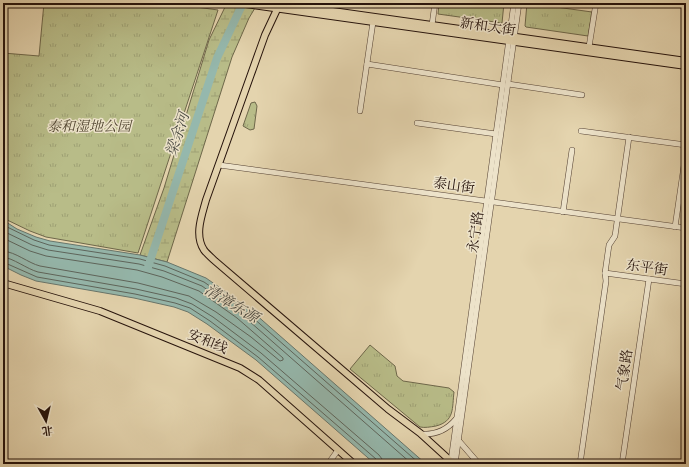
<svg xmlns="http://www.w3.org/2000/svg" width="689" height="467" viewBox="0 0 689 467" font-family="'Gentium Book Plus','Noto Serif SC',serif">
	<defs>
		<pattern id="grass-tufts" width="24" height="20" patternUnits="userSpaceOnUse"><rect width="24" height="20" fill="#b8bc88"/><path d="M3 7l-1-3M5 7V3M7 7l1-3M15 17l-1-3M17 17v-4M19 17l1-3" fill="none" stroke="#9ea174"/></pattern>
		<pattern id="wetland-marsh" width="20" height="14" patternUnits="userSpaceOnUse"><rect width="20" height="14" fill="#b8bc88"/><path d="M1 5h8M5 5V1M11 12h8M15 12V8" fill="none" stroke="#9ea174"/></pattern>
	</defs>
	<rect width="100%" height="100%" fill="#e4d4ae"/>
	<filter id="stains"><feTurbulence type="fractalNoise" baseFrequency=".005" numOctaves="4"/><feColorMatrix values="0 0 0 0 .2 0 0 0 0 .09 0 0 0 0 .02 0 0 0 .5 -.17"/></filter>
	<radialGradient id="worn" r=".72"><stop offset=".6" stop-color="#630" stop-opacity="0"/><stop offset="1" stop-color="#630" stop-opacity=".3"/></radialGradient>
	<g fill="url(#grass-tufts)" stroke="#6e674a">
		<path d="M44,3H167L218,10L138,253L46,237L30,231L3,218V53L39,56Z"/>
		<path d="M439,3H504L502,23L438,14Z"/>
		<path d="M527,3L592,12L588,36L526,27L525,26Z"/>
		<path d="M255,102L257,106L254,129L250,130L243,126L251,103Z"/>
		<path d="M370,345L395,366L397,376L403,381L449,388L454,392C452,408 455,421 436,426C430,427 425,428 420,427L350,369Z"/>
	</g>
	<path fill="url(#wetland-marsh)" stroke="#6e674a" d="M227,3H258L249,18L232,57L167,262L140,255L164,188L209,40Z"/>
	<path fill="#95b8ad" stroke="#68766c" d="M3,220L17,229L36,237L50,241L140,255L167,262L206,278L246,306L426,464H375L256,360L207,324L188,312L174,307L134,298L36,281L21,275L3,266Z"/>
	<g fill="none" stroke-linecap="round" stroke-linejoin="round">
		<g stroke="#5d655c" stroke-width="1">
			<path d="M3,225L34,240L49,245L140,259L165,266L204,282L244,310L420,464"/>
			<path d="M3,231L32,245L48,250L139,264L164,271L202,286L241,314L412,464"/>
			<path d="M3,238L30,251L46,256L137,270L162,277L199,291L237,318L283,358V360L280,361L251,337L216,312L189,296L138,283L40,266C28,263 16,252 3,251"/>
			<path d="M3,257C13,258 27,269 38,272L136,289L176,298L192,304L213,317L261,353L379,455L382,459L383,464"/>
			<path d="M3,262L37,277L135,294L175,303L190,308L210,321L258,357L376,459L378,464"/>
		</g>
		<path stroke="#95b8ad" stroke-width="8" d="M148,267L217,58L243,3"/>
		<g stroke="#554234" stroke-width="6">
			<g id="minor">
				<path d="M563,5V3"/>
				<path d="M432,25L435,3"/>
				<path d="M589,47L596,3"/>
				<path d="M367,64L503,85"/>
				<path d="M508,84L582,95"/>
				<path d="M360,111L373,22"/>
				<path d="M417,123L496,134"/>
				<path d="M581,131L686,145"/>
				<path d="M219,165L686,228"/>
				<path d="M563,212L572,150"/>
				<path d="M675,227L686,152"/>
				<path d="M605,273L686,284"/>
				<path d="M421,434C435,435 447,430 456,419"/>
				<path d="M459,441L479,464"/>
				<path d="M451,461L514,3"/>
				<path d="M328,464L338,450"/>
				<path d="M455,464L519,3"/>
				<path d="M580,464L606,281L605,273L609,245L615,236L629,137"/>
				<path d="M622,464L649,279"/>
			</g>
		</g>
		<g stroke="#25120b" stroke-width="8">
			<g id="major">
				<path d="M239,3L686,66"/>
				<path d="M276,3L686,61"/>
				<path d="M280,3L265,35L206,200C202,215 194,235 204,250C207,254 212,258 215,261L388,409L420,433L454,464"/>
				<path d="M3,283L100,311L240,368L259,380L354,464"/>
			</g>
		</g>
		<use href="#minor" stroke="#ede3ca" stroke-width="5"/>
		<use href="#major" stroke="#e4d4ae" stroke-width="6"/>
	</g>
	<g text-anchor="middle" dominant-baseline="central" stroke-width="3" stroke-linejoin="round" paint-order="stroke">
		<g font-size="14" fill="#25120b" stroke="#ede3ca">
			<text transform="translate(488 26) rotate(8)">新和大街</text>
			<text transform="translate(454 185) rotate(8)">泰山街</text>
			<text transform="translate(475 232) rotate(-82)">永宁路</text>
			<text transform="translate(647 267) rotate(8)">东平街</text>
			<text transform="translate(208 341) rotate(22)">安和线</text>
			<text transform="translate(624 370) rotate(-82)">气象路</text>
		</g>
		<g font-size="14" font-style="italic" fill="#514530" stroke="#ede3ca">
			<text x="89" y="126">泰和湿地公园</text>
		</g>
		<g font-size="15" font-style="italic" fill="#4c4c44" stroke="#ede3ca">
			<text transform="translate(177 134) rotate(-72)">梁余河</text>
			<text transform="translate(232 303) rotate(31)">清漳东源</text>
		</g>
	</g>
	<rect width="689" height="467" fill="none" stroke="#e4d4ae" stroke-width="16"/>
	<rect x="4" y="4" width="681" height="459" fill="none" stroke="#25120b" stroke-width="2"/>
	<rect x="8" y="8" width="673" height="451" fill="none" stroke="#25120b"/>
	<g transform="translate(46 421) rotate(172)" stroke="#ede3ca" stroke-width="3" paint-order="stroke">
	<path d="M0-3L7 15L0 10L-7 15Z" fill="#25120b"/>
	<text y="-6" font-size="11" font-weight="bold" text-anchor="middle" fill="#25120b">北</text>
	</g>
	<rect width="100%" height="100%" filter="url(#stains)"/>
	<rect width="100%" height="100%" fill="url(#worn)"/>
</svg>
